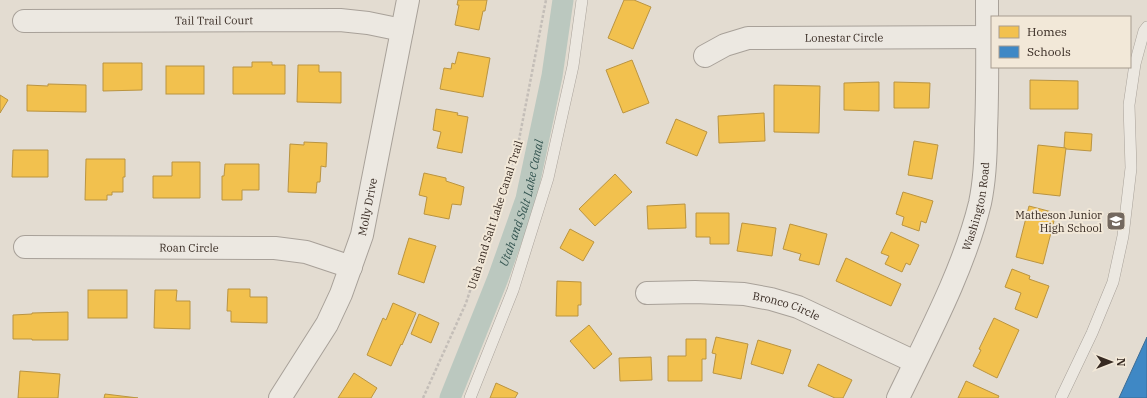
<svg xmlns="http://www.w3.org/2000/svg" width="1147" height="398" viewBox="0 0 1147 398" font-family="'IBM Plex Serif',serif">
	<rect width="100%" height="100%" fill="#e3dcd1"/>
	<g fill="#f2c14e" stroke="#ba9441">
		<path d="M458,0H487L485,11H483L479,30L455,25L459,5H457Z"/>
		<path d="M624,0H634L651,7L633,49L608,38Z"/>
		<path d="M458,52L490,58L483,97L440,89L444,68L451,69L452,63L455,64Z"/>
		<path d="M632,60L649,103L623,113L606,70Z"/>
		<path d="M252,62H272V65H285V94H233V67H252Z"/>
		<path d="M103,63H142V90L103,91Z"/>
		<path d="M298,65H319V72H341V103L297,102Z"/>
		<rect x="166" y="66" width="38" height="28"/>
		<path d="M1030,80L1078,81V109H1030Z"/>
		<path d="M879,82V111L844,110V83Z"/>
		<path d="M894,82L930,83L929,108H894Z"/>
		<path d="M48,84L86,85V112L27,111V85L48,86Z"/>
		<path d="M774,85L820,86L819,133L774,132Z"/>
		<path d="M0,95L8,100L0,113Z"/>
		<path d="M436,109L458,113L457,115L468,117L462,153L437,148L441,132L433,130Z"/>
		<path d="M764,113L765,141L719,143L718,116Z"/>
		<path d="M676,119L707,132L697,156L666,143Z"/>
		<path d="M1065,132L1092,134L1091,151L1066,149L1064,148Z"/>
		<path d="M914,141L938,145L932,179L908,175Z"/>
		<path d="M304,142L327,143L326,167L321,166L320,182H317L316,193L288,192L290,144L304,145Z"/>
		<path d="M1038,145L1066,148L1060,196L1033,193Z"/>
		<path d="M13,150H48V177H12Z"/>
		<path d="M86,159H125V177H123V192H112V195H107V200H85Z"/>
		<path d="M172,162H200V198H153V176H172Z"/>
		<path d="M225,164H259V190H242V200H222V176H224Z"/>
		<path d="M424,173L446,178V181L464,187L461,205L452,204L449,219L424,214L427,197L419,195Z"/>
		<path d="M615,174L632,192L595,226L579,209Z"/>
		<path d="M903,192L933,201L926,223L921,221L919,231L902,225L904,217L896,214Z"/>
		<path d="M685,204L686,228L648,229L647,206Z"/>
		<path d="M1029,206L1056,213L1043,264L1016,257Z"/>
		<path d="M696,213H729V244H710V237H696Z"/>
		<path d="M742,223L776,228L772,256L737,251Z"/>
		<path d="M790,224L827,234L819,265L799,260L801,254L783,249Z"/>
		<path d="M570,229L594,242L583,261L560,248Z"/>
		<path d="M891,232L919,245L910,265L906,263L902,272L885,264L889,256L881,253Z"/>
		<path d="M409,238L436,246L424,283L398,274Z"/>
		<path d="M846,258L901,284L891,306L836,281Z"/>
		<path d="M1012,269L1030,276L1029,279L1049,286L1037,318L1015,309L1021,293L1005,287Z"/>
		<path d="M557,281L581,282V305H578V316H556Z"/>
		<path d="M228,289H250V297H267V323L231,322V311H227Z"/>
		<rect x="88" y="290" width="39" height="28"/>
		<path d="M155,290H177L176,301H190V329L154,328Z"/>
		<path d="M393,303L416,313L402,345L401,344L391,366L367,355L383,318L386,320Z"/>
		<path d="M68,312V340H32V339H13V315L32,314V313Z"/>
		<path d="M419,314L439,323L431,343L411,334Z"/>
		<path d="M994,318L1019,330L997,378L973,366L981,350L979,349Z"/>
		<path d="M589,325L612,354L594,369L570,341Z"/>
		<path d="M716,337L748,344L741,379L713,373L716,354L712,353Z"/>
		<path d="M686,339H706V359H702V381H668V356H686Z"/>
		<path d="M758,340L791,350L783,374L751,364Z"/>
		<path d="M651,357L652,380L620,381L619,358Z"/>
		<path d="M818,364L852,380L843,398H835L808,386Z"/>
		<path d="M20,371L60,374L58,398H18Z"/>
		<path d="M354,373L377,388L371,398H338Z"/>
		<path d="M966,381L999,396L998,398H958Z"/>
		<path d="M496,383L518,393L515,398H490Z"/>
		<path d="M105,394L138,398H104Z"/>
	</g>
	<path fill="#3f88c5" stroke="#3d6c94" d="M1147,337V398H1119Z"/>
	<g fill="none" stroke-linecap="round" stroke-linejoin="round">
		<path stroke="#bbc8bf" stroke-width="21" id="s1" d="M450,398L498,278L526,199L552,76L563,0"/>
		<g stroke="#a8a199" stroke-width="12">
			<g id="service">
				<path d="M470,398L513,290L548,178L573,66L582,0"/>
				<path d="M1061,398L1092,333L1113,282L1123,236L1131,168L1129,105L1135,64L1144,31L1147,27"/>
			</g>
		</g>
		<g stroke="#a8a199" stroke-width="24">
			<g id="minor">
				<path id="s2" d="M24,21L340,20L368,23L402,30"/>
				<path id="s3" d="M705,56L725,45L748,38L992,37"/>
				<path id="s4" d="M25,247L275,248L306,252L351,267"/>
				<path id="s5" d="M647,293L695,292L744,294L771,299L798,307L915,362"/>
				<path id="s6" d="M280,398L327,324L341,294L362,235L408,0"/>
				<path id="s7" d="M898,398C928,336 964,269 980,203C985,179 986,154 986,130C988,87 987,43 987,0"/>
			</g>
		</g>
		<path stroke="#c4beb8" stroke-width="2.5" stroke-dasharray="3 2" stroke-linecap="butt" d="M423,398L466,303L518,145L546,0"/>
		<use href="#service" stroke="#ece8e1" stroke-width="11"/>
		<use href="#minor" stroke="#ece8e1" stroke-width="22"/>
	</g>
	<defs>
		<g id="school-square" transform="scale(1)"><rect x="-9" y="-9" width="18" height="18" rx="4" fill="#73685f" stroke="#f2e8d8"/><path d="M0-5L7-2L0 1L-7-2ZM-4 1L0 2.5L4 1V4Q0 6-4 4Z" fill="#fff"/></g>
	</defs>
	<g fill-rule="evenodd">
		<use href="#school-square" x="1116" y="221"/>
	</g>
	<g text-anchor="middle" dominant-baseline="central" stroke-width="4" stroke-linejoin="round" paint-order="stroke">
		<g font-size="11" fill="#372a22" stroke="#f2e8d8">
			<text stroke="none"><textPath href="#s2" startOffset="190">Tail Trail Court</textPath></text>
			<text stroke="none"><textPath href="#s3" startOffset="143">Lonestar Circle</textPath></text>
			<text stroke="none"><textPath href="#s7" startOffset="208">Washington Road</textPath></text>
			<text stroke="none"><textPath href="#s6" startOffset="212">Molly Drive</textPath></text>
			<text transform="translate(495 215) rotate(-72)">Utah and Salt Lake Canal Trail</text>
			<text stroke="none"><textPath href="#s4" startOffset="164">Roan Circle</textPath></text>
			<text stroke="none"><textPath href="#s5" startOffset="141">Bronco Circle</textPath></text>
		</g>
		<g font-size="11" fill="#372a22" stroke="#f2e8d8" text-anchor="end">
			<text x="1102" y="215">Matheson Junior<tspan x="1102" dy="13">High School</tspan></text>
		</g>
		<g font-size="12" font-style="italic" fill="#335450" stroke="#f2e8d8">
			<text stroke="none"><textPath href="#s1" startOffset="208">Utah and Salt Lake Canal</textPath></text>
		</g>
	</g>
	<rect x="991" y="16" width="140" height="52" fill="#f2e8d8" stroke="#a79c8f"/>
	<rect x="999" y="26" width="20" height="12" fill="#f2c14e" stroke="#a79c8f"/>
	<text x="1027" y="36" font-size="12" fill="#372a22">Homes</text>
	<rect x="999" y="46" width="20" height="12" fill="#3f88c5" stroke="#a79c8f"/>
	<text x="1027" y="56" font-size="12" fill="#372a22">Schools</text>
	<g transform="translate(1111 362) rotate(90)" stroke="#f2e8d8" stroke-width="3" paint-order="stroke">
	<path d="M0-3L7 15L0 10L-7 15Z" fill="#372a22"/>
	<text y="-6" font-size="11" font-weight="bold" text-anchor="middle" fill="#372a22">N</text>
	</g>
</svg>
